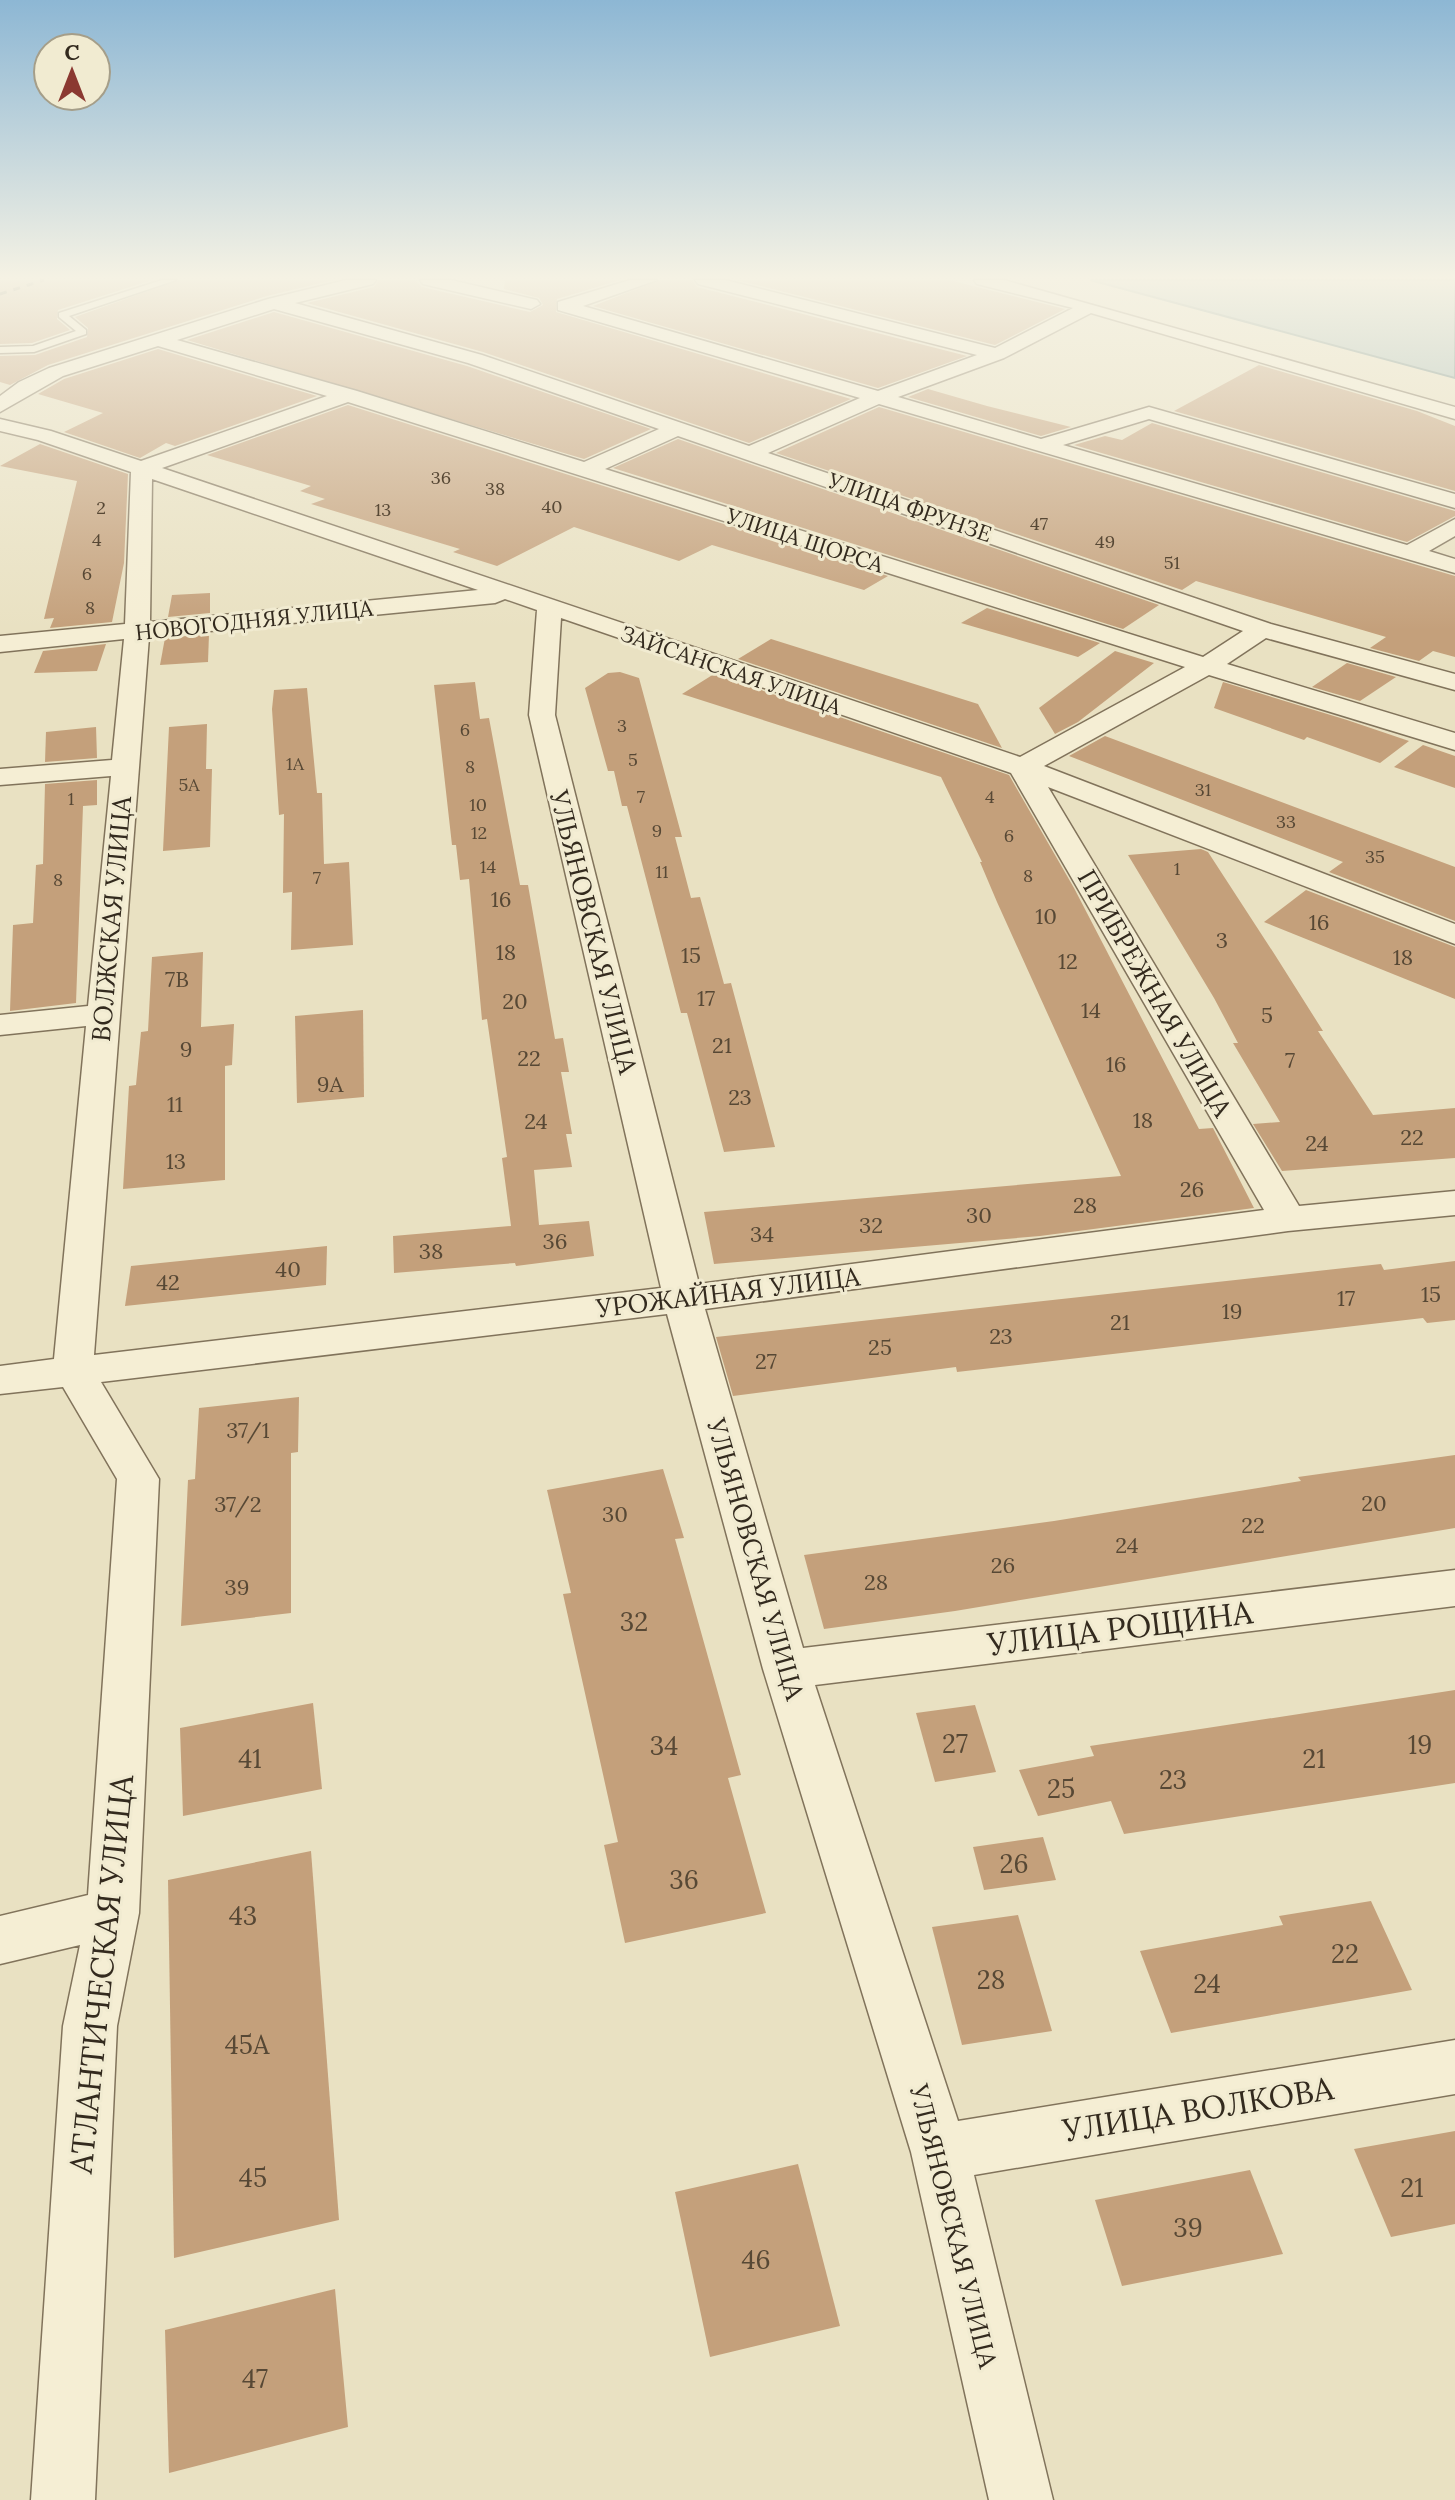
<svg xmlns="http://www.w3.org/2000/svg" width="1455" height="2500" viewBox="0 0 1455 2500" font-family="Lora,serif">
	<rect width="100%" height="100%" fill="#e9e1c2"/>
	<path fill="#a4bcb7" stroke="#6c8985" stroke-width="2" d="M1090,280H1455V378Z"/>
	<g fill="#c4a07b">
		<path d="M0,280H152L58,310L57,319L70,330L32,343L0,344Z"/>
		<path d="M179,280H333L267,296L48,365L10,385L0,382V356L35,355L87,337L88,328L75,317Z"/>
		<path d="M379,280H415L422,287L530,312L543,305L539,298L504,289L505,280H620L557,299L556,312L851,399L749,443L483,352L307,303L374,287Z"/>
		<path d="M660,280H692L697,287L967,356L878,388L593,306Z"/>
		<path d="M737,280H949L1065,309L995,345Z"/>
		<path d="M274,312L467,366L651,429L584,459L187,340Z"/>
		<path d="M158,349L317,396L175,446L166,443L140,458L64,432L103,413L38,394L64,379Z"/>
		<path d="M1259,365L1417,411L1455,426V491L1174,411Z"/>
		<path d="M928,389L987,406L1071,427L1041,436L908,397Z"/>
		<path d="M348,405L888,576L864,590L712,545L679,561L574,527L497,566L453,552L460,549L311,504L325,499L300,491L311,486L207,455Z"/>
		<path d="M879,407L1455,576V657L1433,651L1419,661L1370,648L1386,637L1196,581L1182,590L776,453Z"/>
		<path d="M1152,423L1455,511V516L1407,542L1074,445L1105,436L1122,440Z"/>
		<path d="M678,439L1159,605L1123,629L613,468Z"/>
		<path d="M40,444L128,474L124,563L112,622L50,628L54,618L44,619L77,481L0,466Z"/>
		<path d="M210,593V613L168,617L172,595Z"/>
		<path d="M987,608L1100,643L1078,657L961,623Z"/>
		<path d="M209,634L208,662L160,665L165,638Z"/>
		<path d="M771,639L978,704L1002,748L738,659Z"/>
		<path d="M106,644L97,671L34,673L43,651Z"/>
		<path d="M1115,651L1154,663L1078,722L1055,734L1039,708Z"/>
		<path d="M1347,663L1396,677L1360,701L1312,687Z"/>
		<path d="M620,672L639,678L682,837H675L691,898L700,897L724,984L731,983L775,1147L724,1152L687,1013H681L627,806H622L614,771H608L585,688L608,673Z"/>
		<path d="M714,674L1009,775L1074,888L1199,1129L1213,1128L1254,1208L1040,1236L714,1264L704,1212L1121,1176L997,902L980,862H982L941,777L682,694Z"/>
		<path d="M475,682L480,719L489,718L520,885H528L555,1039L563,1038L569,1072H561L572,1134H566L572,1167L534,1170L539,1225L589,1221L594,1256L516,1266L515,1263L394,1273L393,1236L511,1226L502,1158L507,1157L487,1019L482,1020L469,879L460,880L456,845H452L434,685Z"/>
		<path d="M1223,682L1347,720L1409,741L1380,763L1307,737L1304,740L1214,708Z"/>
		<path d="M307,688L317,793H322L324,864L349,862L353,945L291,950L292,892L283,893L284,814L279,815L272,709L274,690Z"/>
		<path d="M207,724L206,769H212L210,847L163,851L169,727Z"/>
		<path d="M96,727L97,758L45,762L46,732Z"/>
		<path d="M1105,736L1455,867V921L1329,872L1343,862L1069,756Z"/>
		<path d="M1423,745L1455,756V788L1394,767Z"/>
		<path d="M97,780V805L83,806L76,1003L10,1011L13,925L33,923L36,865L43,864L45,784Z"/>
		<path d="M1201,849L1208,852L1275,955L1323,1031H1318L1373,1115L1455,1108V1158L1282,1171L1253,1124L1280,1122L1233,1043H1238L1214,998L1128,855Z"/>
		<path d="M1306,890L1455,947V999L1264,922Z"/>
		<path d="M203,952L201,1027L234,1024L232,1065L225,1066V1180L123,1189L129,1086L136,1085L141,1032L148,1031L152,957Z"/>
		<path d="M363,1010L364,1097L297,1103L295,1016Z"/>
		<path d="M327,1246L326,1285L125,1306L131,1266Z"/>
		<path d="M1455,1261V1320L1427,1323L1423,1318L957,1372L956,1367L733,1396L716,1337L1381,1264L1384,1270Z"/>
		<path d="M299,1397L298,1452L291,1453V1613L181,1626L188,1480L195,1479L199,1408Z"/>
		<path d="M1455,1455V1528L955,1611L824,1629L804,1555L1054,1521L1301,1481L1298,1477Z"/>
		<path d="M663,1469L684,1538L675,1539L741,1775L728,1778L766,1913L625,1943L604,1845L618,1842L563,1594L571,1593L547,1490Z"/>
		<path d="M1455,1690V1783L1124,1834L1111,1801L1038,1816L1019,1770L1094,1756L1090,1746Z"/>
		<path d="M313,1703L322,1789L183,1816L180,1728Z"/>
		<path d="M975,1705L996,1772L935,1782L916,1713Z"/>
		<path d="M1043,1837L1056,1880L984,1890L973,1847Z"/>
		<path d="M311,1851L339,2220L174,2258L168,1880Z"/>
		<path d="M1371,1901L1412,1990L1171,2033L1140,1951L1283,1925L1279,1916Z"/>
		<path d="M1018,1915L1052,2031L962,2045L932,1927Z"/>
		<path d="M1455,2131V2224L1391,2237L1354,2149Z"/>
		<path d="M798,2164L840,2326L710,2357L675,2192Z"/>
		<path d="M1250,2170L1283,2254L1122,2286L1095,2200Z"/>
		<path d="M335,2289L348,2427L169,2473L165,2330Z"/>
	</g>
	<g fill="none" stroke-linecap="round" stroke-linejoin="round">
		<g stroke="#81735b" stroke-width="3">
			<path id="lane" d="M162,280H176L69,316L86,330V334L34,352L0,353V347L33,346L76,331L59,317V313Z"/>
		</g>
		<g stroke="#81735b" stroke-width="3">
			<g id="street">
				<path d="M346,280H376L373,284L295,303L482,355L749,446L860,398L558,310V302L630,280H657L583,306L878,391L977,355L698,284L695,280H725L995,348L1073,308L977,284L974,280H1004L1455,407V419L1091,313L1004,358L898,397L1041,439L1149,407L1455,494V508L1149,419L1063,445L1407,545L1455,519V536L1429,551L1455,559V573L879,404L768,453L1271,624L1455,674V690L1266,638L1227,664L1455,733V750L1209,675L1044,766L1455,924V944L1048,787L1299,1206L1455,1191V1215L1288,1231L705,1309L803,1648L1455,1570V1606L815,1685L958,2121L1455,2040V2094L974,2175L1053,2500H989L911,2152L763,1669L667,1314L101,1382L159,1479L139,1913L117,2026L95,2500H31L63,2026L80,1945L0,1964V1916L88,1895L117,1479L63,1387L0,1394V1366L54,1359L86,1026L0,1035V1015L88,1006L111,776L0,785V769L112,760L124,639L0,652V636L125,624L131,472L38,440L0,431V419L51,431L141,461L327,396L158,346L63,376L0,412V396L19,382L49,368L268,299ZM274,309L468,363L659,429L584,462L357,391L177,340ZM348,402L1185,667L1020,757L162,468ZM678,436L1243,631L1203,657L605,469ZM152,479L478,590L150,622ZM505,599L537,610L529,715L661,1288L94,1355L149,637L495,603ZM561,618L1011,773L1264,1210L699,1284L555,715Z"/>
				<path d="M420,280H451L537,300L540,304L531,309L423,284Z"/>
			</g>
		</g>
		<use href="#lane" fill="#f5eed4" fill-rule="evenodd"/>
		<use href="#street" fill="#f5eed4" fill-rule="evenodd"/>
		<path stroke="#332a1e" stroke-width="3" stroke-dasharray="7 7" stroke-linecap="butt" d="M0,294L44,280"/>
	</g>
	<linearGradient id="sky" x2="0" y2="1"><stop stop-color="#8db7d4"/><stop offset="0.44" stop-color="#f5f2e4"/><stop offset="1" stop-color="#f5f2e4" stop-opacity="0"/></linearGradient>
	<rect width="1455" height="630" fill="url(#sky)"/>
	<g text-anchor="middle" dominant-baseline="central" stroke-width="6" stroke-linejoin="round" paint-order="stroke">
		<g font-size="18" fill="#574835">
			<text x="441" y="477">36</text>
			<text x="495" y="488">38</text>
			<text x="552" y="506">40</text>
			<text x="101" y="507">2</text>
			<text x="383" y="509">13</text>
			<text x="1039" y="523">47</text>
			<text x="97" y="539">4</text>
			<text x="1105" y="541">49</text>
			<text x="1172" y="562">51</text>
			<text x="87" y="573">6</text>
			<text x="90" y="607">8</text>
			<text x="622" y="725">3</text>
			<text x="465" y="729">6</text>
			<text x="633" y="759">5</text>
			<text x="295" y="763">1А</text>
			<text x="470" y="766">8</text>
			<text x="189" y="784">5А</text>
			<text x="1203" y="789">31</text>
			<text x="641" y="796">7</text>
			<text x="990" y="796">4</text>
			<text x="71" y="798">1</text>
			<text x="478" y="804">10</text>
			<text x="1286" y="821">33</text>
			<text x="657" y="830">9</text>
			<text x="479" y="832">12</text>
			<text x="1009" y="835">6</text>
			<text x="1375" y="856">35</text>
			<text x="488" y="866">14</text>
			<text x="1177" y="868">1</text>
			<text x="662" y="871">11</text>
			<text x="1028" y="875">8</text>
			<text x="317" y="877">7</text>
			<text x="58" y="879">8</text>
		</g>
		<g font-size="22" fill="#332a1e" stroke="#f1ebd1">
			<text transform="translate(910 507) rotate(19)">УЛИЦА ФРУНЗЕ</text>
			<text transform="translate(805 540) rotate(18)">УЛИЦА ЩОРСА</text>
			<text transform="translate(254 620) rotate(-6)">НОВОГОДНЯЯ УЛИЦА</text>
			<text transform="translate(731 670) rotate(19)">ЗАЙСАНСКАЯ УЛИЦА</text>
		</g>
		<g font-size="22" fill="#574835">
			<text x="501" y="899">16</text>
			<text x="1046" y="916">10</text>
			<text x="1319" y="922">16</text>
			<text x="1222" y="940">3</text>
			<text x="506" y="952">18</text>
			<text x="691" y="955">15</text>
			<text x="1403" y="957">18</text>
			<text x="1068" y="961">12</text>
			<text x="177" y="979">7В</text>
			<text x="706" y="998">17</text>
			<text x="515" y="1001">20</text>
			<text x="1091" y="1010">14</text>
			<text x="1267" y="1015">5</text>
			<text x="722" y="1045">21</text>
			<text x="186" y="1049">9</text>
			<text x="529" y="1058">22</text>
			<text x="1290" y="1060">7</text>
			<text x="1116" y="1064">16</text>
			<text x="330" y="1084">9А</text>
			<text x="740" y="1097">23</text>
			<text x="175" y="1104">11</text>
			<text x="1143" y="1120">18</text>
			<text x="536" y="1121">24</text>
			<text x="1412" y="1137">22</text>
			<text x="1317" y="1143">24</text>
			<text x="176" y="1161">13</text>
			<text x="1192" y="1189">26</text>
			<text x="1085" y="1205">28</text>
			<text x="979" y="1215">30</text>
			<text x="871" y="1225">32</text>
			<text x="762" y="1234">34</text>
			<text x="555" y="1241">36</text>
			<text x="431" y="1251">38</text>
			<text x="288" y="1269">40</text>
			<text x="168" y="1282">42</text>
			<text x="1431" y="1294">15</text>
			<text x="1346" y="1298">17</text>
			<text x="1232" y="1311">19</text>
			<text x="1120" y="1322">21</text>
			<text x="1001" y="1336">23</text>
			<text x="880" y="1347">25</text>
			<text x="766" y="1361">27</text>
			<text x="248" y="1430">37/1</text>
			<text x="1374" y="1503">20</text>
			<text x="238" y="1504">37/2</text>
			<text x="615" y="1514">30</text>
			<text x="1253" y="1525">22</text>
			<text x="1127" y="1545">24</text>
			<text x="1003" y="1565">26</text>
			<text x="876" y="1582">28</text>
			<text x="237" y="1587">39</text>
		</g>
		<g font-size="26" fill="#332a1e" stroke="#f1ebd1">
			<text transform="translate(111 919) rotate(-85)">ВОЛЖСКАЯ УЛИЦА</text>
			<text transform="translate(594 932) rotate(76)">УЛЬЯНОВСКАЯ УЛИЦА</text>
			<text transform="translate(1155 993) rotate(60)">ПРИБРЕЖНАЯ УЛИЦА</text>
			<text transform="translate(728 1292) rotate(-7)">УРОЖАЙНАЯ УЛИЦА</text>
			<text transform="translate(756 1559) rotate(74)">УЛЬЯНОВСКАЯ УЛИЦА</text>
			<text transform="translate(954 2226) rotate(76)">УЛЬЯНОВСКАЯ УЛИЦА</text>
		</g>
		<g font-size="26" fill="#574835">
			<text x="634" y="1621">32</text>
			<text x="955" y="1743">27</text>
			<text x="1420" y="1744">19</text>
			<text x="664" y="1745">34</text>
			<text x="250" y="1758">41</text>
			<text x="1314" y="1758">21</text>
			<text x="1173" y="1779">23</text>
			<text x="1061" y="1788">25</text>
			<text x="1014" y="1863">26</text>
			<text x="684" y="1879">36</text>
			<text x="243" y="1915">43</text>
			<text x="1345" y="1953">22</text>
			<text x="991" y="1979">28</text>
			<text x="1207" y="1983">24</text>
			<text x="247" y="2044">45А</text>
			<text x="253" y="2177">45</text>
			<text x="1412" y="2187">21</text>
			<text x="1188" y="2227">39</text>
			<text x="756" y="2259">46</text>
			<text x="255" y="2378">47</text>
		</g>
		<g font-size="32" fill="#332a1e" stroke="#f1ebd1">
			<text transform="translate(1120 1628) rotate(-7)">УЛИЦА РОЩИНА</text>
			<text transform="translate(101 1974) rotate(-84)">АТЛАНТИЧЕСКАЯ УЛИЦА</text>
			<text transform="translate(1198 2109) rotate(-9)">УЛИЦА ВОЛКОВА</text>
		</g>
	</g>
	<g transform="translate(72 72)"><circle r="38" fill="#f1ebd1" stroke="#a59e89" stroke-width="2"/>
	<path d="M0-6L14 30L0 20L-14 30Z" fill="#8b3931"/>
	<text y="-12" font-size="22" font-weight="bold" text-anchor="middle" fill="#332a1e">С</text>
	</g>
</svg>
